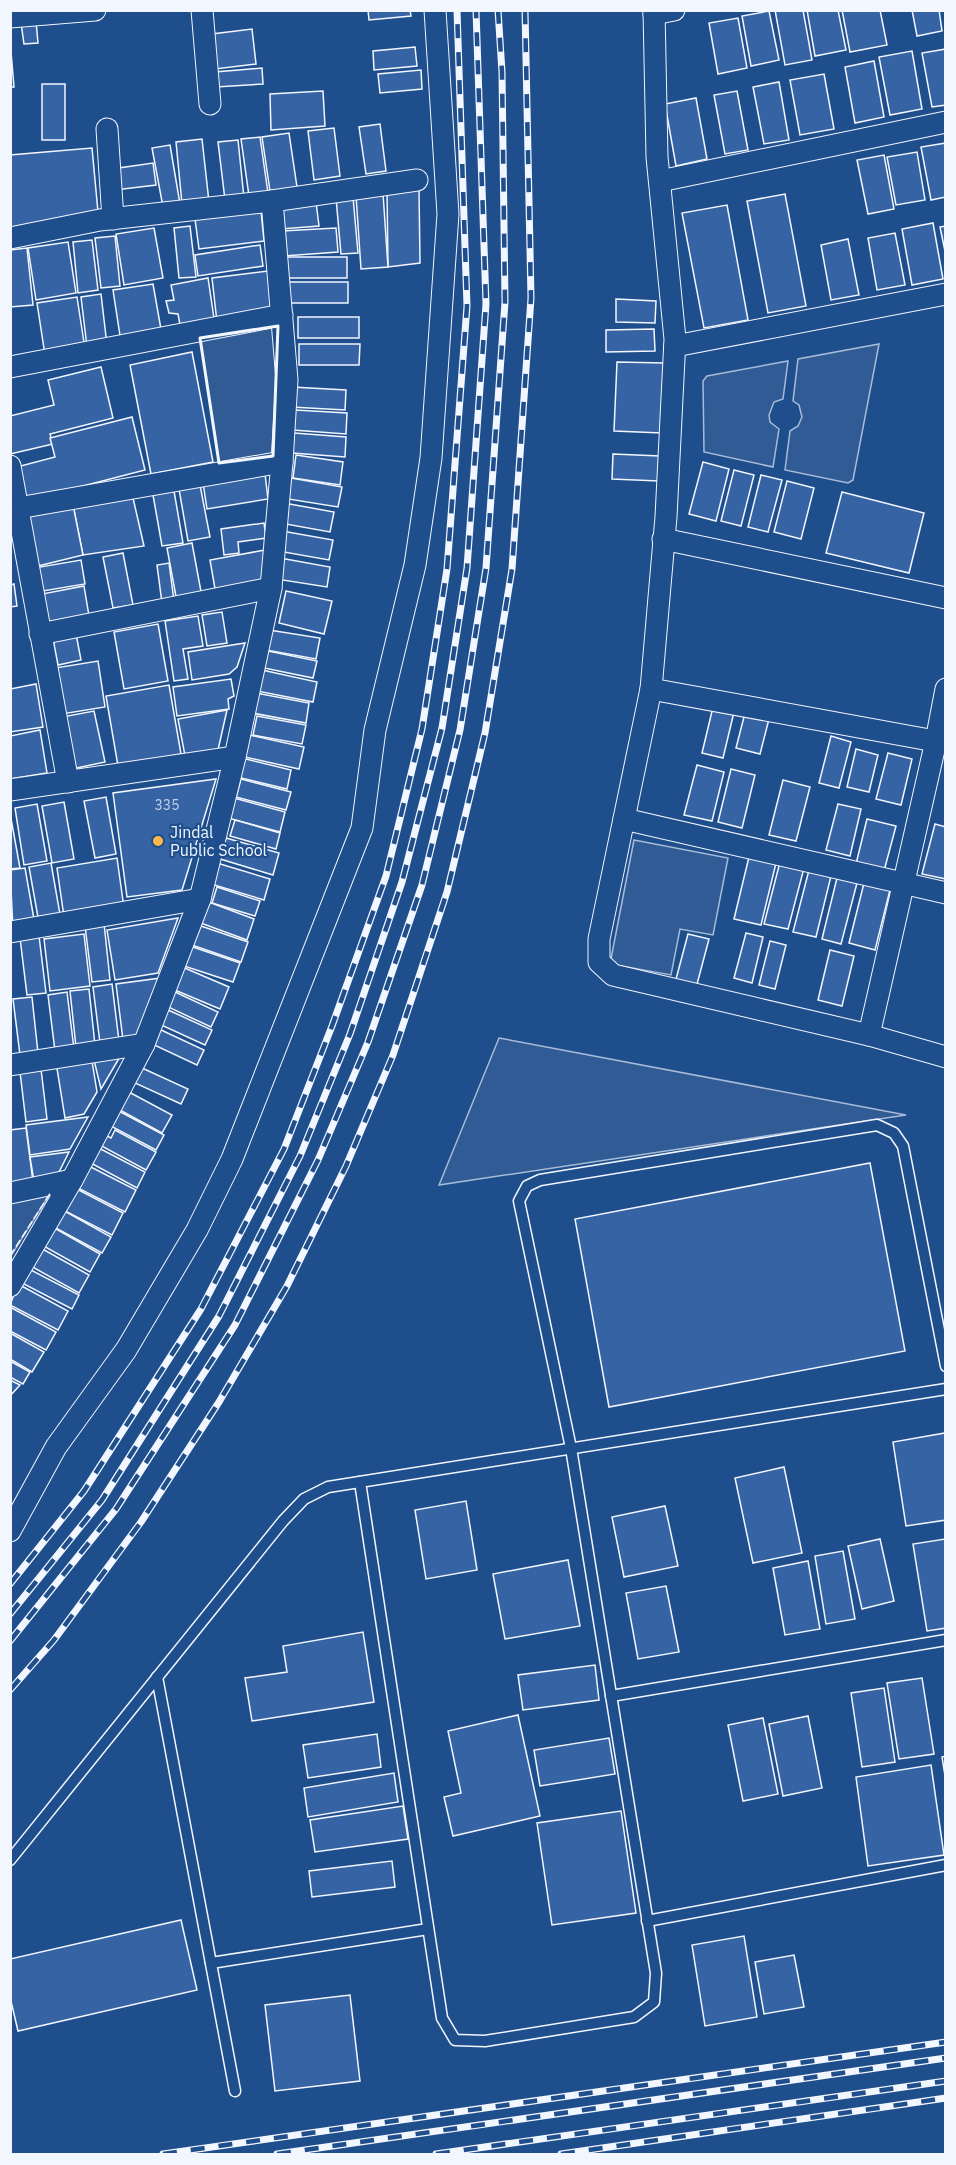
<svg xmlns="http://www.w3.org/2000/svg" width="956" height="2165" viewBox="0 0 956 2165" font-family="'IBM Plex Sans',sans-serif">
	<rect width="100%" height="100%" fill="#1f4e8c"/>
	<g fill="#305b95" stroke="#a8bbd7" stroke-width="1.5">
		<path d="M278,326L273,456L219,463L200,338Z"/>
		<path d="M879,344L853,480L848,483L785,470L790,431L798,426L802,417L799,405L793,401L798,359Z"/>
		<path d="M788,361L783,399L774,402L769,415L770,422L779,429L773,467L704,452L703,381L707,376Z"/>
		<path d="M634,840L728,858L713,935L680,929L671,975L610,964Z"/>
		<path d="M499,1038L906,1115L439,1185Z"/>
		<path d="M51,1192L11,1256V1200Z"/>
	</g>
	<g fill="#3563a3" stroke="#f2f6ff" stroke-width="1.5">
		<path d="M368,10H410L411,16L369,20Z"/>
		<path d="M775,10H803L812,60L785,65Z"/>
		<path d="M807,10H838L846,50L815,56Z"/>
		<path d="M842,10H880L887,45L850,52Z"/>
		<path d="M912,10H939L942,31L917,36Z"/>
		<path d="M769,11L779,60L751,66L742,16Z"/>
		<path d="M738,18L747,68L718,74L709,23Z"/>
		<path d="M36,21L38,43L24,44L21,23Z"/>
		<path d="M252,29L256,64L215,69L212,34Z"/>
		<path d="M10,40L14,87H10Z"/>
		<path d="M415,47L417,66L374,70L373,51Z"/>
		<path d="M946,49V105L932,107L922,53Z"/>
		<path d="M912,51L922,109L890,115L879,57Z"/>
		<path d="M874,61L884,117L855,123L845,67Z"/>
		<path d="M262,68L263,84L216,87L215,72Z"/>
		<path d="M421,70L422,89L380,93L378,74Z"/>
		<path d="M824,74L834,129L800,135L790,80Z"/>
		<path d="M779,82L789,140L764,144L753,87Z"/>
		<rect x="42" y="84" width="23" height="56"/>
		<path d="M323,91L325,126L271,130L270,94Z"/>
		<path d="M737,91L748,150L725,154L714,95Z"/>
		<path d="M696,98L707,159L676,166L665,104Z"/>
		<path d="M380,124L386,171L366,174L359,127Z"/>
		<path d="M334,128L340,176L314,180L308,131Z"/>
		<path d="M289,133L297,187L270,191L262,137Z"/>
		<path d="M260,137L268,193L249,196L241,139Z"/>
		<path d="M202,139L209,202L182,204L176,142Z"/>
		<path d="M238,140L244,198L225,200L218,142Z"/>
		<path d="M946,143V197L931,200L921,147Z"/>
		<path d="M170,145L180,204L163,207L152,148Z"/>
		<path d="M92,148L98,212L10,230V155Z"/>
		<path d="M917,152L925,200L896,205L887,157Z"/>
		<path d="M884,155L894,209L868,214L857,160Z"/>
		<path d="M153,163L156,185L115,190L112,169Z"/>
		<path d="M419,188L420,263L388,267L387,190Z"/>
		<path d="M383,193L388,267L361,269L356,196Z"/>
		<path d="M785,194L806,306L768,313L747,201Z"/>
		<path d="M353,197L358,253L341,254L336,198Z"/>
		<path d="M316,202L319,226L281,229L279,206Z"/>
		<path d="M727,205L748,320L704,328L682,213Z"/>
		<path d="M261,211L264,241L199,249L195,219Z"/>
		<path d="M933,223L943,279L912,285L902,229Z"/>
		<path d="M190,226L196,277L179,278L174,228Z"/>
		<path d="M946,226V256L940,227Z"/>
		<path d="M154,228L163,278L124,285L116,234Z"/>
		<path d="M336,228L338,252L284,256L282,231Z"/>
		<path d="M895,233L905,285L877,290L868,238Z"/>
		<path d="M115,236L120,286L101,288L95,238Z"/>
		<path d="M848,239L859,295L831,300L821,245Z"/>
		<path d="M92,240L98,290L78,293L73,242Z"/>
		<path d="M68,242L76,293L36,300L28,248Z"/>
		<path d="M260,245L263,266L198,276L195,255Z"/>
		<path d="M27,248L33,305L10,307V250Z"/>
		<rect x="286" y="257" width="61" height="21"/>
		<path d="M268,271L273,315L217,322L212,278Z"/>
		<path d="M208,278L215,325L181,330L178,314L169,313L166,301L174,300L171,285Z"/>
		<path d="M288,282H348V303H287Z"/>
		<path d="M153,284L162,335L121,342L113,290Z"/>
		<path d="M101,294L107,345L87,347L81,297Z"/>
		<path d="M77,297L85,349L45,355L37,303Z"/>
		<path d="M616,299L656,301L655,323L616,322Z"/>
		<rect x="298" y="317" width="61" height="21"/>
		<path d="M654,329L655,351L606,352V330Z"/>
		<path d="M299,344H360L359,365H299Z"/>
		<path d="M192,352L213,462L151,474L130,365Z"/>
		<path d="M617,362L665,363L662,433L614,431Z"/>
		<path d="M101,367L113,418L50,434L53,444L10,454V416L54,405L48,380Z"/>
		<path d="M292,387L346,390L345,410L291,407Z"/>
		<path d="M295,410L347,413L346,434L293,430Z"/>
		<path d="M132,417L145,470L21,502L13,468L55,457L50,438Z"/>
		<path d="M294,433L346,437L345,457L292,453Z"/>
		<path d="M613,454L660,456L659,481L612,479Z"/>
		<path d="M296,455L343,462L340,485L293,478Z"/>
		<path d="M703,462L729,469L716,521L689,514Z"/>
		<path d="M734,470L754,475L741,526L721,521Z"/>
		<path d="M265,474L268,499L207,509L203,483Z"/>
		<path d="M761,475L782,480L768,532L748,527Z"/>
		<path d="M291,478L342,487L338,507L288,499Z"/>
		<path d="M787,481L814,488L801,539L774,532Z"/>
		<path d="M200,485L210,537L188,541L179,489Z"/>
		<path d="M174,491L183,543L162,546L153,495Z"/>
		<path d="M842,492L924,513L909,573L826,553Z"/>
		<path d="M133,498L144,546L83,555L73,505Z"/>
		<path d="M284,503L334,512L330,532L280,523Z"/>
		<path d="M73,505L83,555L38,566L28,513Z"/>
		<path d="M264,523L266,538L238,542L239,553L224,555L221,529Z"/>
		<path d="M282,531L333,540L329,560L278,551Z"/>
		<path d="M192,543L202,597L177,602L167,548Z"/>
		<path d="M265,550L266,582L215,589L210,560Z"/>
		<path d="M123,553L133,605L113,608L103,557Z"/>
		<path d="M280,558L330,567L327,587L276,579Z"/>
		<path d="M81,560L85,584L37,592L34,568Z"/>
		<path d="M169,563L174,601L162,603L157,565Z"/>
		<path d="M14,584L17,606L10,607V585Z"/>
		<path d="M84,586L89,616L42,624L37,595Z"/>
		<path d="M286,591L332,601L324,634L279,623Z"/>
		<path d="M222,612L227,643L207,646L202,615Z"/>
		<path d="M198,616L203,646L183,649L188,679L174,681L165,621Z"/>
		<path d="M158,624L168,681L124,689L114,632Z"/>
		<path d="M269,630L320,638L316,659L266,650Z"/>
		<path d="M76,634L81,660L58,665L53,639Z"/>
		<path d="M245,643L237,667L229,674L192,680L188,652Z"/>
		<path d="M268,651L317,661L313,678L264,668Z"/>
		<path d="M98,661L105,707L62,714L55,668Z"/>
		<path d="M262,670L317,682L313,702L257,691Z"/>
		<path d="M231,679L234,696L228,699L229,709L177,716L173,687Z"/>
		<path d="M36,684L43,727L10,732V689Z"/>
		<path d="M169,685L181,754L118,766L106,696Z"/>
		<path d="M256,693L309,703L306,723L252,713Z"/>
		<path d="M713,707L734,712L723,758L702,753Z"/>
		<path d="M227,710L218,750L185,756L178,719Z"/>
		<path d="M94,711L105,762L72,769L62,717Z"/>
		<path d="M745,713L769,719L760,754L736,748Z"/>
		<path d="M257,716L306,725L302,744L253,735Z"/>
		<path d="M40,730L47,773L10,779V736Z"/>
		<path d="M245,734L304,747L299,769L240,756Z"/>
		<path d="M831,736L851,742L839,788L819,783Z"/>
		<path d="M856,749L878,755L869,792L847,787Z"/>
		<path d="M888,753L912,759L901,805L876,799Z"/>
		<path d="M242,758L291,770L287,789L237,777Z"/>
		<path d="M697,765L724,772L712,821L684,815Z"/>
		<path d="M731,769L755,775L742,828L718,822Z"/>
		<path d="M216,779L182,890L127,897L113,793Z"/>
		<path d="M241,779L291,792L286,810L236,797Z"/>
		<path d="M783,780L810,787L796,841L769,835Z"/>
		<path d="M106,797L116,854L95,858L84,801Z"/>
		<path d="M234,798L285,812L280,832L228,818Z"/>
		<path d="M64,802L74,859L52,863L42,806Z"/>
		<path d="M37,804L47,861L24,865L15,808Z"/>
		<path d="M838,804L861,809L850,856L826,850Z"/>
		<path d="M10,813L20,868L10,869Z"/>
		<path d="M867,819L896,826L884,871L856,864Z"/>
		<path d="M235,820L280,833L276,849L230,836Z"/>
		<path d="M935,824L946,827V879L922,874Z"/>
		<path d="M226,838L279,853L273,875L220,859Z"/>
		<path d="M749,857L776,863L761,925L734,919Z"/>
		<path d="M117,858L124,908L64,917L57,868Z"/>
		<path d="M780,862L804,868L788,929L764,924Z"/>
		<path d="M51,863L61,920L39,923L29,867Z"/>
		<path d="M217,863L270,879L264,900L211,884Z"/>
		<path d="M25,868L35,925L13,929L10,870Z"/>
		<path d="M809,870L831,876L816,937L793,932Z"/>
		<path d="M837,878L857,883L841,944L822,939Z"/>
		<path d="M864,883L890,890L875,950L849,943Z"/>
		<path d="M217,887L260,901L255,916L212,903Z"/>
		<path d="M206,901L254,919L247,940L198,922Z"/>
		<path d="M178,918L158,973L115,980L107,930Z"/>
		<path d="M104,923L110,980L92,982L85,926Z"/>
		<path d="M195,924L248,942L241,962L189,944Z"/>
		<path d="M746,933L763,937L752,983L734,978Z"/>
		<path d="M84,934L90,986L50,991L44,939Z"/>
		<path d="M688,934L709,939L696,988L675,983Z"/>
		<path d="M39,936L46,993L27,995L20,938Z"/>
		<path d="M770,941L786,945L775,989L759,985Z"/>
		<path d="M187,945L240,963L233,982L181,965Z"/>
		<path d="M830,950L854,956L842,1006L818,1000Z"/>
		<path d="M180,966L229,987L220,1009L170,988Z"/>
		<path d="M161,978L138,1038L123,1040L116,984Z"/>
		<path d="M112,984L119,1041L100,1043L93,987Z"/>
		<path d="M89,989L95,1045L76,1047L70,991Z"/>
		<path d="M173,991L218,1012L211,1027L166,1006Z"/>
		<path d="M67,992L74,1049L55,1051L48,995Z"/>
		<path d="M32,997L38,1053L20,1055L13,999Z"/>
		<path d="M166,1009L212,1030L205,1045L159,1024Z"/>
		<path d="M159,1029L204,1050L197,1065L152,1044Z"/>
		<path d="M91,1055L97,1092L84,1114L65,1118L56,1062Z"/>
		<path d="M121,1055L101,1089L94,1060Z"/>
		<path d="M142,1068L188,1089L181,1104L135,1083Z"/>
		<path d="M41,1069L47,1119L26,1122L20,1072Z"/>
		<path d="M127,1091L172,1115L162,1133L118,1109Z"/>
		<path d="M115,1109L164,1135L156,1150L107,1124Z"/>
		<path d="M88,1117L70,1149L30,1155L26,1125Z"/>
		<path d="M26,1128L33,1182L10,1185V1130Z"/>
		<path d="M115,1130L156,1152L146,1170L96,1143L101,1133L111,1138Z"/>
		<path d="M95,1146L145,1172L137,1188L87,1161Z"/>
		<path d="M69,1152L56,1178L34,1181L30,1157Z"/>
		<path d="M870,1163L905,1351L609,1407L575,1219Z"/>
		<path d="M85,1164L136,1190L125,1212L74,1186Z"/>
		<path d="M73,1187L123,1213L112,1235L61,1209Z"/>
		<path d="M61,1209L111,1237L102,1253L52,1226Z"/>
		<path d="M51,1226L100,1254L90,1272L40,1244Z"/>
		<path d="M39,1247L89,1275L79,1293L29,1265Z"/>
		<path d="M29,1269L79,1295L72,1309L22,1283Z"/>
		<path d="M18,1284L68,1311L58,1330L10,1305Z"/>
		<path d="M10,1307L56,1332L46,1350L10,1331Z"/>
		<path d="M10,1333L44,1352L32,1372L10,1359Z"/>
		<path d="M10,1361L30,1372L23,1384L10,1377Z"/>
		<path d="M10,1380L20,1385L10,1396Z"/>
		<path d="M945,1433L946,1520L906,1526L893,1442Z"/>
		<path d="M784,1467L802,1553L753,1563L735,1478Z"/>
		<path d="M466,1501L477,1570L426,1579L415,1510Z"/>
		<path d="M665,1506L678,1566L624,1577L612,1517Z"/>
		<path d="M880,1539L894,1601L862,1609L848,1546Z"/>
		<path d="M945,1539L946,1628L927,1631L913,1544Z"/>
		<path d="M843,1551L855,1619L826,1624L815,1556Z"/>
		<path d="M568,1560L580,1626L505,1639L493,1574Z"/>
		<path d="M808,1561L820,1629L785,1635L773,1568Z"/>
		<path d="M666,1586L679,1652L638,1659L626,1593Z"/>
		<path d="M363,1632L374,1702L252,1721L245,1678L287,1672L283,1646Z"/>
		<path d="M595,1665L599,1700L523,1710L518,1675Z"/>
		<path d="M922,1678L934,1754L899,1759L887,1683Z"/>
		<path d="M884,1688L895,1762L862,1767L851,1693Z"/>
		<path d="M518,1715L540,1816L453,1836L444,1797L461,1793L448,1731Z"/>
		<path d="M808,1716L822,1788L783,1796L769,1724Z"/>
		<path d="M763,1718L778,1794L743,1801L728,1725Z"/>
		<path d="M377,1734L381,1767L308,1778L303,1745Z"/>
		<path d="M609,1738L615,1774L540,1786L534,1750Z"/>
		<path d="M946,1756V1782L942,1757Z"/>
		<path d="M931,1765L944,1855L868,1866L856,1777Z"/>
		<path d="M394,1773L398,1802L308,1817L304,1788Z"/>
		<path d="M403,1806L408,1839L315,1852L310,1820Z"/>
		<path d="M621,1811L636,1913L552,1925L537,1823Z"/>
		<path d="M392,1861L395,1887L312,1897L309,1871Z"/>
		<path d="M181,1920L197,1990L18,2031L10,1997V1959Z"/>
		<path d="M744,1936L757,2017L705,2026L692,1945Z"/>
		<path d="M794,1955L804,2007L764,2014L755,1962Z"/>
		<path d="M350,1995L360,2081L275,2091L265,2005Z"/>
	</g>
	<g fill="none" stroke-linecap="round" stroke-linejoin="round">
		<g stroke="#f2f6ff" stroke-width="13">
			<g id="lane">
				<path d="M360,1482L442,2018L455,2040L485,2041L634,2017L654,2002L656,1973L571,1448L519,1201L527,1186L540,1180L877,1125L894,1133L903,1146L946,1366"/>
				<path d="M157,1677L235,2091"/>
				<path d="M611,1696L946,1640"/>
				<path d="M10,1860L283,1521L304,1499L328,1487L946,1389"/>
				<path d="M647,1921L946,1865"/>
				<path d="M211,1963L428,1929"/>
			</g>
		</g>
		<g stroke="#f2f6ff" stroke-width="23">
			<g id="street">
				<path d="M202,10L210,104"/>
				<path d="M654,10L657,157L675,339L666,517L651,689L599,939V962L613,975L869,1035L946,1057"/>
				<path d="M654,14L674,10"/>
				<path d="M10,17L95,10"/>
				<path d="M107,129L113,219"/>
				<path d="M660,181L946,122"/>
				<path d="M10,238L100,220L272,201L417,180"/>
				<path d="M675,346L946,294"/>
				<path d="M10,367L282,315"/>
				<path d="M10,466L68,782"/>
				<path d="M18,508L282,462"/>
				<path d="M663,539L946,598"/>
				<path d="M40,634L271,588"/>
				<path d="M651,689L946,743"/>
				<path d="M10,790L235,757"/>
				<path d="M624,819L946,893"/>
				<path d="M10,932L200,899"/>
				<path d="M869,1035L936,741L946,689"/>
				<path d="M10,1065L144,1044"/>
				<path d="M10,1193L72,1180"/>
				<path d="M10,1286L72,1180L144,1044L200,899L235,757L271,588L282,462L287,380L272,201"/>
				<path d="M10,1531L56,1447L126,1350L197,1230L232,1159L362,828L375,730L415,565L431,458L448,214L435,10"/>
			</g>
		</g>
		<use href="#lane" stroke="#1f4e8c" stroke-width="10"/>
		<use href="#street" stroke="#1f4e8c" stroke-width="21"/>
		<g stroke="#f2f6ff" stroke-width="7">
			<g id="rail">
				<path d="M10,1584L84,1491L201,1309L284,1149L332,1026L386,876L422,729L447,569L467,306L457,10"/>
				<path d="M10,1614L102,1500L219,1316L300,1156L350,1034L402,882L442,728L467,568L486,304L476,10"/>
				<path d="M10,1641L116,1509L235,1325L318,1160L368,1042L422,885L460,730L486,568L505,302L502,72L498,10"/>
				<path d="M10,1690L54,1640L141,1522L219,1402L287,1286L346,1166L393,1055L447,892L485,733L512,569L531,298L525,10"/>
				<path d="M163,2154L946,2042"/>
				<path d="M277,2154L946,2058"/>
				<path d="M436,2154L946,2081"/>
				<path d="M561,2154L946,2098"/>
			</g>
		</g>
		<use href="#rail" stroke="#1f4e8c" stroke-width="4.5" stroke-dasharray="14" stroke-linecap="butt"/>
		<path stroke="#f2f6ff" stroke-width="1.5" stroke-dasharray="8 3" stroke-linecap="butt" d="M10,1256L51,1192"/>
		<path stroke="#f2f6ff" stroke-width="3" d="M278,326L273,456L219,463L200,338Z"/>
	</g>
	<circle fill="#ffb74d" stroke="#1f4e8c" stroke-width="2" cx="158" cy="841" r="6"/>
	<g text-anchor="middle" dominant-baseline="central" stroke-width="4.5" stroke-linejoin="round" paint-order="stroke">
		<g font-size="14" fill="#c3d1e8">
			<text x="167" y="805">335</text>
		</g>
		<g font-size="16" fill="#f2f6ff" stroke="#1f4e8c" text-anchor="start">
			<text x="170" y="832">Jindal<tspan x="170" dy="18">Public School</tspan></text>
		</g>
	</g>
	<rect width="956" height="2165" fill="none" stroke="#f2f6ff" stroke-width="24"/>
</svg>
